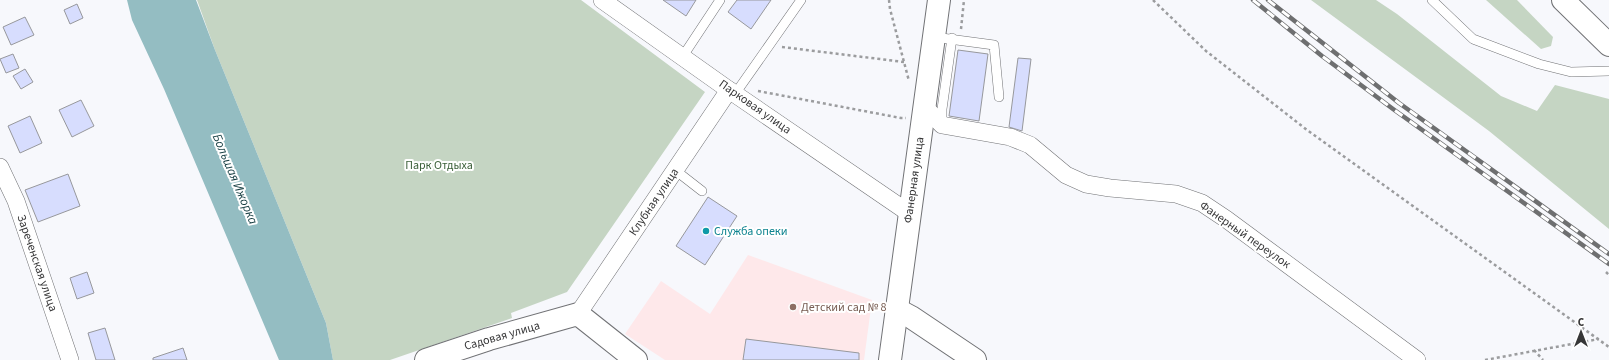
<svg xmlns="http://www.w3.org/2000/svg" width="1609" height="360" viewBox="0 0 1609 360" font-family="'Source Sans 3',sans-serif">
	<rect width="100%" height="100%" fill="#f7f8fc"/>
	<path fill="#fee8ea" d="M748,255L872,300L864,360H665L625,334L661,281L710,314Z"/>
	<g fill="#c5d5c3">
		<path d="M197,0H581L705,92L567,292L511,313L512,318L390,360H333L326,323L215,50Z"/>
		<path d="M1311,0H1376L1397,14L1501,96L1537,111L1555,85L1609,99V229L1489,131Z"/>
		<path d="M1486,0H1517L1553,37L1551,46L1541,49Z"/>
	</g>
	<path fill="#94bdc2" d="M127,0H196L215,50L326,323L333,360H279L164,89L132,20Z"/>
	<g fill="#d7ddfe" stroke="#97989c">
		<path d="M663,0H696L686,16Z"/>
		<path d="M737,0H771L751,29L728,12Z"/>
		<path d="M77,4L83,18L70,24L64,10Z"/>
		<path d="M25,17L34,35L11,45L3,27Z"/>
		<path d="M958,50L988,54L979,121L949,116Z"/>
		<path d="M13,54L19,68L6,73L0,59Z"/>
		<path d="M1018,58L1031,59L1022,131L1009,127Z"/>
		<path d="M25,69L33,82L21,89L13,76Z"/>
		<path d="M81,100L94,126L72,137L59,110Z"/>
		<path d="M30,116L42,143L20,153L8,126Z"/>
		<path d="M68,174L80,206L38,222L25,190Z"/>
		<path d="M708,197L737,216L705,265L676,246Z"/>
		<path d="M87,272L94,293L77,299L70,278Z"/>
		<path d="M105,328L115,360H96L88,333Z"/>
		<path d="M746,339L859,353V360H743Z"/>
		<path d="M183,348L187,360H153V358Z"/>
	</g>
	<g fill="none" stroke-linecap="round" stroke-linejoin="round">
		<g stroke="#717275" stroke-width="10">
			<g id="lane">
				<path d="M1432,0L1473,39L1539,64L1571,72L1609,71"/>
				<path d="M934,37L994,45L999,97"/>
				<path d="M683,56L720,0"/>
				<path d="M735,94L801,0"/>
				<path d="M942,124V109L952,38"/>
				<path d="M675,170L702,191"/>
			</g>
		</g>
		<g stroke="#717275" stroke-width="18">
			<g id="street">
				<path d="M602,0L729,90L909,213"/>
				<path d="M924,106L942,125L1010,137L1030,145L1066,175L1086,184L1110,188L1176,194L1202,203L1226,219L1417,360"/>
				<path d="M0,167L16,201L70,360"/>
				<path d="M578,314L729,90"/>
			</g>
		</g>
		<g stroke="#717275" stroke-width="24">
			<g id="secondary">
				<path d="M896,309L911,317L975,360"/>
				<path d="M426,360L489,339L578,314L636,360"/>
				<path d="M890,360L939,0"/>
			</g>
		</g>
		<g stroke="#717275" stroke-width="24">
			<path id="primary" d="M1563,0L1609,45"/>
		</g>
		<g stroke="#9b9c9e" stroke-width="2.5" stroke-dasharray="3 3" stroke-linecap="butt">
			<path d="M889,0L890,9L909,81"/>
			<path d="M1153,0L1206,51L1307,130L1609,347"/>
			<path d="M961,29L964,0"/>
			<path d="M782,47L904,62"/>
			<path d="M758,91L901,118H906"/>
			<path d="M1606,272L1609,275"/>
			<path d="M1534,350L1543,360"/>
			<path d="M1485,360L1599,339"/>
		</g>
		<use href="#lane" stroke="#fff" stroke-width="9"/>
		<use href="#street" stroke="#fff" stroke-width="17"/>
		<use href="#secondary" stroke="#fff" stroke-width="22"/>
		<use href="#primary" stroke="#fff" stroke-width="22"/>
		<g stroke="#6e6f70" stroke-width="4.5">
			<g id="rail">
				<path d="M1253,0L1322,56L1393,109L1609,264"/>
				<path d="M1268,0L1399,103L1609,254"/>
			</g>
		</g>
		<use href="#rail" stroke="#fff" stroke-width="3" stroke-dasharray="9" stroke-linecap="butt"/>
	</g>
	<circle fill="#0f9aa8" stroke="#fff" stroke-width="1.5" cx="706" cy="231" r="4"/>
	<circle fill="#8d6e63" stroke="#fff" stroke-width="1.5" cx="793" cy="307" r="4"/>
	<g text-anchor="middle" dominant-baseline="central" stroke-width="4" stroke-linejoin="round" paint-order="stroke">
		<g font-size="12" fill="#363637" stroke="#fff">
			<text transform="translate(755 107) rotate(35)">Парковая улица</text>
			<text transform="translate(914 180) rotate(-82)">Фанерная улица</text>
			<text transform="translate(654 202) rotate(-56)">Клубная улица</text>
			<text transform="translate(1245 235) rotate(35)">Фанерный переулок</text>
			<text transform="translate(37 263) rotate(71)">Зареченская улица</text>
			<text transform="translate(502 336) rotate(-16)">Садовая улица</text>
		</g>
		<g font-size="12" fill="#3a5f38" stroke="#fff">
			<text x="439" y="165">Парк Отдыха</text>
		</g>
		<g font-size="12" fill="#0d838f" stroke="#fff" text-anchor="start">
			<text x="714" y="231">Служба опеки</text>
		</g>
		<g font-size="12" fill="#785e54" stroke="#fff" text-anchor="start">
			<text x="801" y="307">Детский сад № 8</text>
		</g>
		<g font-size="13" font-style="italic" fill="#163e42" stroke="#fff">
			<text transform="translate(235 179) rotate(67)">Большая Ижорка</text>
		</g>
	</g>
	<g transform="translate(1581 332)" stroke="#ffffff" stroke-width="3" paint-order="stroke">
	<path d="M0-3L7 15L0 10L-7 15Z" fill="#363637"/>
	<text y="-6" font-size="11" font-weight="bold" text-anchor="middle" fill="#363637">С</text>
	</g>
</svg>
